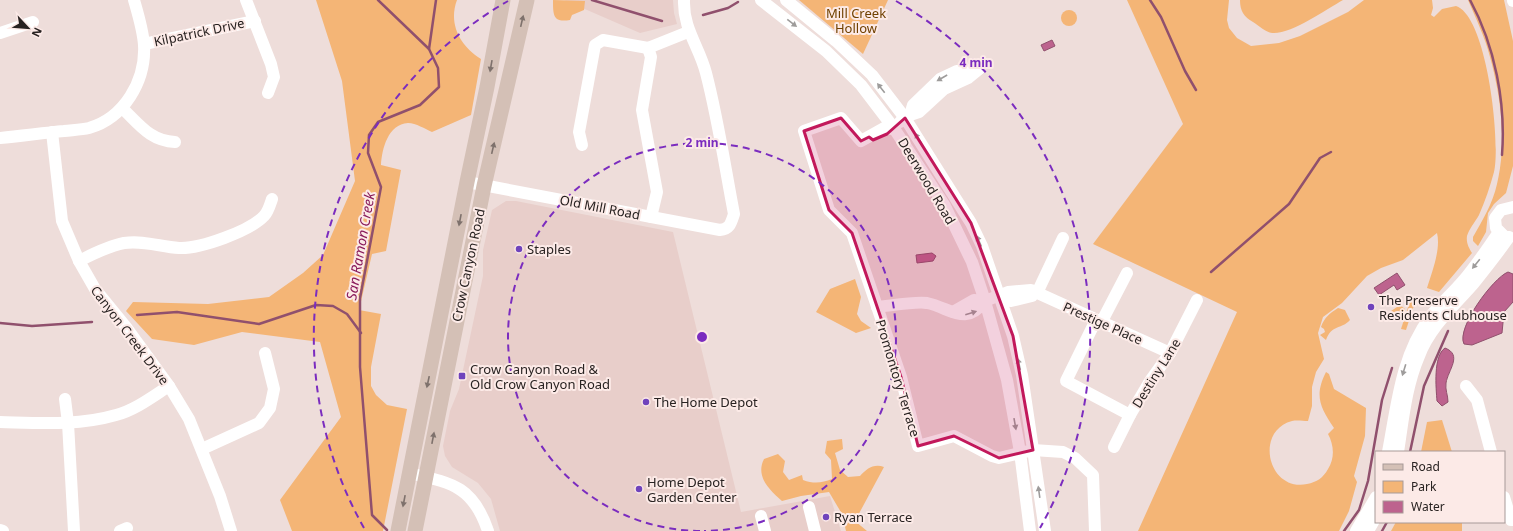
<svg xmlns="http://www.w3.org/2000/svg" width="1513" height="531" viewBox="0 0 1513 531" font-family="'Noto Sans',sans-serif">
	<rect width="100%" height="100%" fill="#eeddda"/>
	<g fill="#e8ceca">
		<path d="M564,0H673L674,13L677,24L640,33Z"/>
		<path d="M506,201H516L673,232L741,512L830,496L841,531H500L491,499L478,483L452,467L445,456L443,446L450,411L459,389L483,276V250L492,210Z"/>
	</g>
	<g fill="#f4b576">
		<path d="M316,0H457C448,24 460,46 481,59L471,115L432,132C425,129 416,123 408,123C388,124 382,149 381,165L401,170L386,251L372,254L359,310L381,314L371,367V386L376,395L387,405L407,409L383,531H292L280,500L341,417L320,342L242,332L194,345L152,339L126,311L133,302L208,304L269,297L303,273L323,255L355,181L342,81Z"/>
		<path d="M553,0L585,1L584,10L572,15L570,20C553,23 553,15 553,0Z"/>
		<path d="M799,0H888L863,54Z"/>
		<path d="M1127,0H1229L1227,20L1229,28L1237,38L1251,46L1279,43L1300,36L1348,12L1364,0H1432L1433,8L1431,15L1434,17L1442,9L1456,6C1487,16 1501,142 1494,172C1490,187 1485,201 1479,215C1475,222 1469,229 1467,236C1466,243 1469,248 1472,253L1439,292L1427,288C1432,272 1441,249 1437,233L1403,260L1381,268L1367,276L1342,303L1323,317L1318,333L1324,359L1316,372L1312,387V406L1308,421C1303,421 1297,420 1292,421C1254,431 1268,492 1307,484C1317,482 1323,478 1328,469C1335,458 1334,445 1328,434L1334,428C1320,407 1314,396 1326,372L1329,374L1334,389L1366,408L1365,436L1354,476L1357,482L1349,511L1339,531H1138L1237,312L1093,244L1183,124Z"/>
		<path d="M1240,0H1343C1327,9 1290,35 1272,33C1266,32 1259,26 1253,22C1244,17 1240,11 1240,0Z"/>
		<path d="M1468,0H1504L1513,41V166L1506,193L1494,204L1488,213L1486,232L1478,246L1473,241V237C1482,221 1493,203 1497,184C1507,144 1501,97 1490,57C1485,37 1476,19 1468,0Z"/>
		<circle cx="1069" cy="18" r="8"/>
		<path d="M855,279L861,297L857,314L861,321L871,328L856,333L816,312L830,289Z"/>
		<path d="M1411,298L1416,299L1406,330L1401,329Z"/>
		<path d="M1400,305L1405,309L1403,317H1398L1396,321L1390,317L1391,311Z"/>
		<path d="M1338,308L1345,310L1350,320C1341,330 1332,324 1326,340L1320,335L1325,332L1324,329L1321,327C1324,318 1330,313 1338,308Z"/>
		<path d="M1442,420L1452,452H1421L1427,422Z"/>
		<path d="M842,439L843,449L835,453L840,470L848,477L860,476C866,469 874,463 884,467L855,521L867,531H846L842,514L829,492L801,496L782,501C770,490 755,477 764,459L778,454L785,461L783,472L789,480L802,475L803,480C814,484 822,483 832,479L831,460L825,453L827,441Z"/>
		<path d="M1396,522H1462V531H1391Z"/>
	</g>
	<g fill="#bd638e" stroke="#90506d">
		<path d="M1052,40L1055,46L1044,51L1041,45Z"/>
		<path d="M932,253L936,256L933,261L917,263L916,255Z"/>
		<path d="M1508,272L1513,274V302L1504,312L1502,333L1472,345L1464,344C1456,328 1493,278 1508,272Z"/>
		<path d="M1397,273L1405,285L1397,290L1394,285L1379,295L1374,288Z"/>
		<path d="M1445,348C1463,355 1448,370 1446,383C1445,390 1448,395 1448,402L1442,406L1437,401C1436,388 1433,356 1445,348Z"/>
	</g>
	<g fill="none" stroke-linecap="round" stroke-linejoin="round">
		<g stroke="#90506d" stroke-width="2.5">
			<path d="M378,0L429,49L438,68L439,87L420,105L378,122L369,135L368,153L381,187L360,298V367L372,515L387,530"/>
			<path d="M592,0L662,21"/>
			<path d="M1150,0L1161,17L1185,71L1196,90"/>
			<path d="M1470,0C1495,46 1506,103 1502,155"/>
			<path d="M703,15L728,8L738,2"/>
			<path d="M429,49L436,0"/>
			<path d="M1211,272L1289,204L1320,158L1331,152"/>
			<path d="M137,315L177,312L259,324L316,305L333,306L347,314L361,333"/>
			<path d="M0,323L32,326L92,322"/>
			<path d="M1410,452L1424,386L1448,331"/>
			<path d="M1344,531L1359,510L1368,481L1382,400L1392,368"/>
			<path d="M1382,531L1387,522"/>
		</g>
		<g stroke="#fff" stroke-width="12">
			<path d="M246,0L271,64L274,77L268,93"/>
			<path d="M761,0L826,51L861,85L893,127L945,206L972,262L985,301L1007,380L1020,452L1030,531"/>
			<path d="M786,0L836,41L872,75L905,118L971,223L982,246L1013,336L1022,375L1045,531"/>
			<path d="M1513,0V1"/>
			<path d="M0,33L33,22"/>
			<path d="M144,44L255,21"/>
			<path d="M648,48L651,57L642,110L657,192L651,217"/>
			<path d="M122,108C139,124 150,141 175,142"/>
			<path d="M910,115L913,105L940,79L957,71L979,69"/>
			<path d="M900,122L910,115L919,112L944,89L968,78L979,69"/>
			<path d="M891,129L886,127L861,141L841,118L804,131L829,210L852,233L901,377L918,446L954,436L992,456L999,458L1033,450L1063,452L1075,458L1093,475L1095,531"/>
			<path d="M52,132L62,221L79,261L95,289L126,327L169,386L189,419L220,496L231,531"/>
			<path d="M0,138C21,136 43,133 64,131C72,130 81,130 89,128C124,118 146,81 144,45C143,30 138,14 134,0"/>
			<path d="M582,145L579,132L595,45L603,40L648,48L688,32"/>
			<path d="M467,182L720,230C730,229 731,223 734,214C725,167 718,119 706,73C699,46 683,29 684,0"/>
			<path d="M1504,236L1496,228L1495,218L1501,210L1513,207"/>
			<path d="M79,261C93,254 108,246 124,243C144,240 161,247 179,248C200,249 250,231 264,216C268,212 270,205 272,199"/>
			<path d="M1037,293L1063,238"/>
			<path d="M1000,297L1011,301L1032,296"/>
			<path d="M877,307C889,306 916,301 927,303C951,308 965,327 985,301"/>
			<path d="M953,312L974,300L985,301L1008,292L1031,290L1170,353"/>
			<path d="M1096,320L1066,381L1130,415"/>
			<path d="M1101,323L1127,273"/>
			<path d="M1466,386L1477,400L1491,452"/>
			<path d="M65,399L68,423L74,531"/>
			<path d="M0,422C39,423 78,426 116,415C135,410 152,397 169,386"/>
			<path d="M1114,447L1130,415L1150,381L1170,353L1197,300"/>
			<path d="M202,449L259,423L270,408L274,389L265,353"/>
			<path d="M1388,452C1397,405 1401,356 1430,317C1440,304 1452,294 1463,281C1476,266 1487,249 1499,232"/>
			<path d="M1398,452C1403,420 1406,386 1419,356C1430,327 1454,306 1474,283C1486,268 1498,253 1509,237"/>
			<path d="M409,473C452,483 473,486 488,531"/>
			<path d="M1504,497L1511,520H1513"/>
			<path d="M809,507L815,531"/>
			<path d="M761,516L765,531"/>
			<path d="M0,530L3,531"/>
			<path d="M120,531L127,528"/>
			<path d="M1356,531L1376,497"/>
			<path d="M1368,531L1376,517"/>
		</g>
		<g stroke="#d4c0b6" stroke-width="15">
			<path d="M398,531L467,182L487,87L503,0"/>
			<path d="M415,531L484,186L527,0"/>
		</g>
	</g>
	<defs><path id="oneway-solid" d="M-6-.8H1V-3.2L6.5 0L1 3.2V.8H-6Z"/></defs>
	<g fill="#7e716c">
		<use href="#oneway-solid" transform="translate(522 21) rotate(-77)"/>
		<use href="#oneway-solid" transform="translate(491 66) rotate(100)"/>
		<use href="#oneway-solid" transform="translate(493 148) rotate(-77)"/>
		<use href="#oneway-solid" transform="translate(460 220) rotate(101)"/>
		<use href="#oneway-solid" transform="translate(428 382) rotate(102)"/>
		<use href="#oneway-solid" transform="translate(433 438) rotate(-79)"/>
		<use href="#oneway-solid" transform="translate(404 501) rotate(101)"/>
	</g>
	<g fill="#9e9c9b">
		<use href="#oneway-solid" transform="translate(792 23) rotate(38)"/>
		<use href="#oneway-solid" transform="translate(942 78) rotate(150)"/>
		<use href="#oneway-solid" transform="translate(881 88) rotate(-128)"/>
		<use href="#oneway-solid" transform="translate(918 138) rotate(-123)"/>
		<use href="#oneway-solid" transform="translate(979 241) rotate(-114)"/>
		<use href="#oneway-solid" transform="translate(1476 264) rotate(129)"/>
		<use href="#oneway-solid" transform="translate(971 313) rotate(-18)"/>
		<use href="#oneway-solid" transform="translate(1019 364) rotate(-103)"/>
		<use href="#oneway-solid" transform="translate(1404 370) rotate(107)"/>
		<use href="#oneway-solid" transform="translate(1015 424) rotate(80)"/>
		<use href="#oneway-solid" transform="translate(1039 492) rotate(-98)"/>
	</g>
	<path fill="#c2185b" fill-opacity="0.2" stroke="#c2185b" stroke-width="3" stroke-linejoin="round" d="M841,118L861,141L869,137L873,140L887,134L905,118L971,223L1013,336L1033,450L999,458L954,436L918,446L901,377L852,233L829,210L804,131Z"/>
	<g fill="none" stroke="#7b2cbf" stroke-width="2" stroke-dasharray="7 5">
		<path d="M700 531A194 194 0 1 1 704 531"/>
		<path d="M364 528A388 388 0 0 1 508 1M896 1A388 388 0 0 1 1040 528"/>
	</g>
	<g fill="#6f43bc" stroke="#fceae7" stroke-width="1.5">
		<circle cx="519" cy="249" r="4"/>
		<circle cx="1371" cy="307" r="4"/>
		<rect x="458" y="372" width="8" height="8" rx="2"/>
		<circle cx="646" cy="402" r="4"/>
		<circle cx="639" cy="489" r="4"/>
		<circle cx="826" cy="517" r="4"/>
	</g>
	<g text-anchor="middle" dominant-baseline="central" stroke-width="4" stroke-linejoin="round" paint-order="stroke">
		<g font-size="13" fill="#704101" stroke="#fceae7">
			<text x="856" y="13">Mill Creek<tspan x="856" dy="15">Hollow</tspan></text>
		</g>
		<g font-size="13" fill="#282221" stroke="#fceae7">
			<text transform="translate(199 32) rotate(-12)">Kilpatrick Drive</text>
			<text transform="translate(927 181) rotate(59)">Deerwood Road</text>
			<text transform="translate(600 207) rotate(11)">Old Mill Road</text>
			<text transform="translate(468 265) rotate(-78)">Crow Canyon Road</text>
			<text transform="translate(1103 323) rotate(24)">Prestige Place</text>
			<text transform="translate(130 335) rotate(53)">Canyon Creek Drive</text>
			<text transform="translate(1156 373) rotate(-58)">Destiny Lane</text>
			<text transform="translate(898 378) rotate(73)">Promontory Terrace</text>
		</g>
		<g font-size="13" fill="#282221" stroke="#fceae7" text-anchor="start">
			<text x="527" y="249">Staples</text>
			<text x="1379" y="300">The Preserve<tspan x="1379" dy="15">Residents Clubhouse</tspan></text>
			<text x="470" y="369">Crow Canyon Road &amp;<tspan x="470" dy="15">Old Crow Canyon Road</tspan></text>
			<text x="654" y="402">The Home Depot</text>
			<text x="647" y="482">Home Depot<tspan x="647" dy="15">Garden Center</tspan></text>
			<text x="834" y="517">Ryan Terrace</text>
		</g>
		<g font-size="14" font-style="italic" fill="#891a5a" stroke="#fceae7">
			<text transform="translate(360 246) rotate(-80)">San Ramon Creek</text>
		</g>
	</g>
	<circle cx="702" cy="337" r="6" fill="#7b2cbf" stroke="#fceae7" stroke-width="2"/>
	<g font-size="12" text-anchor="middle" font-weight="bold" fill="#7b2cbf" stroke="#fceae7" stroke-width="4" stroke-linejoin="round" paint-order="stroke">
		<text x="976" y="67">4 min</text>
		<text x="702" y="147">2 min</text>
	</g>
	<rect x="1375" y="451" width="130" height="72" fill="#fceae7" stroke="#a79a98"/>
	<rect x="1383" y="464" width="20" height="6" fill="#d4c0b6" stroke="#a79a98"/>
	<text x="1411" y="471" font-size="12" fill="#282221">Road</text>
	<rect x="1383" y="481" width="20" height="12" fill="#f4b576" stroke="#a79a98"/>
	<text x="1411" y="491" font-size="12" fill="#282221">Park</text>
	<rect x="1383" y="501" width="20" height="12" fill="#bd638e" stroke="#a79a98"/>
	<text x="1411" y="511" font-size="12" fill="#282221">Water</text>
	<g transform="translate(28 28) rotate(116)" stroke="#fceae7" stroke-width="3" paint-order="stroke">
	<path d="M0-3L7 15L0 10L-7 15Z" fill="#282221"/>
	<text y="-6" font-size="11" font-weight="bold" text-anchor="middle" fill="#282221">N</text>
	</g>
</svg>
